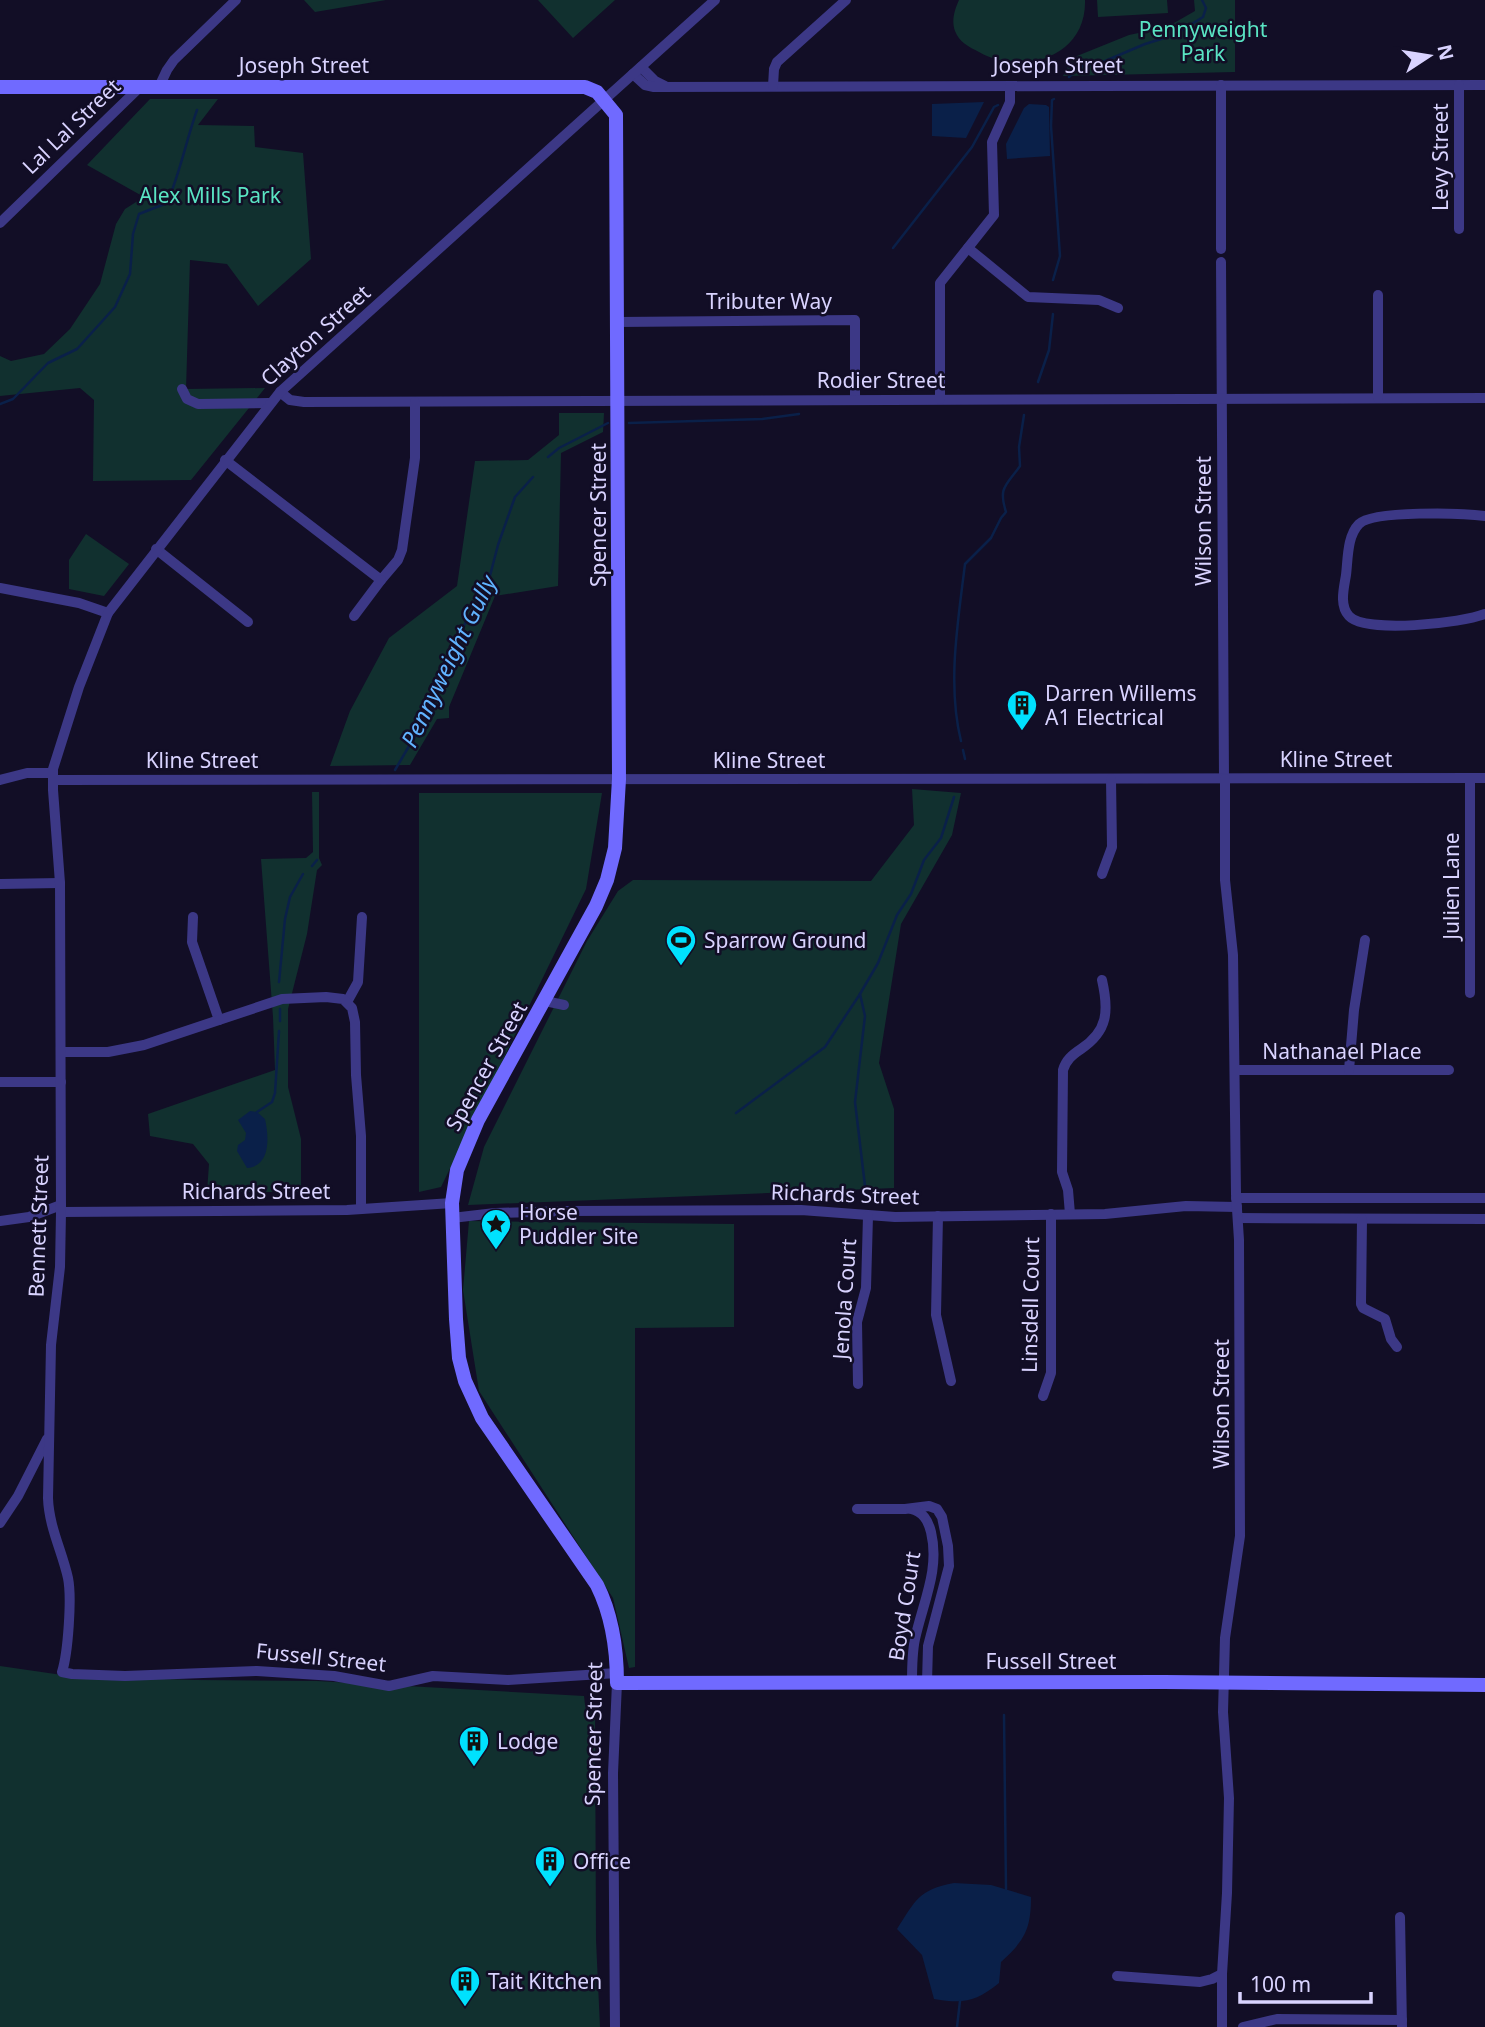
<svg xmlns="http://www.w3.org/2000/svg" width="1485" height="2027" viewBox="0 0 1485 2027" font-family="'Noto Sans',sans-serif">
	<rect width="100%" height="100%" fill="#120e26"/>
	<g fill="#11302f">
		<path d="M304,0H386L315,12Z"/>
		<path d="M538,0H615L573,38Z"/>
		<path d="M959,0H1085C1087,57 1022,77 979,52C969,47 959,42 955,31C951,20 955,9 959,0Z"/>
		<path d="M1097,0H1167L1168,13L1098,17Z"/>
		<path d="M1194,0H1235V72L1063,76L1072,58L1129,35L1167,27L1195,11Z"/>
		<path d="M150,99H218L198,125L254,126L255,147L303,153L311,259L258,306L227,264L190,260L186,389L265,388L191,480L93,481L94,400L80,388L0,396V356L11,361L44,354L70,329L100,284L116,224L125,209L144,197L87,165Z"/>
		<path d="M559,413H604L603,432L561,453L558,586L495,596L449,707V718L437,719L410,765L330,766L350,711L389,638L457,586L475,461L528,460L559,435Z"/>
		<path d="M86,534L129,564L104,596L69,589V560Z"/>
		<path d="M912,789L961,793L952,835L901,924L879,1063L894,1109V1188L468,1205L484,1147L587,941L618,891L633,880L871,881L914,825Z"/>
		<path d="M312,792H319V858L322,865L317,870L307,934L288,1009V1087L301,1139V1192H207L209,1164L193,1144L150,1136L148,1114L275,1070L273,1017L261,859L306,858L313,852Z"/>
		<path d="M419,793H602L586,889L441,1187L419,1192Z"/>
		<path d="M469,1221L734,1224V1327L635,1328V1667L629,1668L613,1598L479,1391L463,1290Z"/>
		<path d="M0,1666L69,1676L195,1680L317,1681L584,1696L585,1705H595L596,1940L600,2027H0Z"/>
	</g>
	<g fill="#0a2049">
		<path d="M984,102L966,138L932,136V104Z"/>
		<path d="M1029,104L1046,105L1049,107L1050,156L1007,159L1006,144L1024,108Z"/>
		<path d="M250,1111L257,1112L265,1119C269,1137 271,1166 247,1168L237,1151L238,1145L245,1140L246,1133L238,1120Z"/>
		<path d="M954,1883L991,1885L1031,1897C1031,1929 1025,1940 1001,1962L999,1983C975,2002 964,2004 934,1999L922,1955L897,1929C916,1900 918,1890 954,1883Z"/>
	</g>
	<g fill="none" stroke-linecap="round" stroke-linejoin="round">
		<g stroke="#0a2049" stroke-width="2.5">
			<path d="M1069,77L1079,67L1105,61L1145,44L1174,35L1203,17L1206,8L1202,0"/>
			<path d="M893,248L972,147L994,107L998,105"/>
			<path d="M1053,280L1060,256L1051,126L1052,100L1054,99"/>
			<path d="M1038,382L1049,350L1053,314"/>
			<path d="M0,404L13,399L48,363L77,349L115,307L130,274L133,234L139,214L167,203C180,173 186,141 197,110"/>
			<path d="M629,423L762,419L799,414"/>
			<path d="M548,457L559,448L608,423"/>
			<path d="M961,741C947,684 958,622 965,564L991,538L1001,518L1006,512C998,487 1006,486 1020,466L1019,447L1024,415"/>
			<path d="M963,750L965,759"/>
			<path d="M395,770L419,729L461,630L486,591L498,545L515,497L533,477"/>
			<path d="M312,866L317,860"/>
			<path d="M279,982L285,919L290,897L303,874"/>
			<path d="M280,1021V1009"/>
			<path d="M257,1112L272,1102L275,1093L279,1031"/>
			<path d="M736,1113L825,1047L860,994"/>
			<path d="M885,1199L865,1186L855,1102L865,1016L860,994L878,963L897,915L911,894L924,860L941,838L954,797"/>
			<path d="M1004,1715L1006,1889"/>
			<path d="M957,2027L960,2001"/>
		</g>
		<g stroke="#3c3886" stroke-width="10">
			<path d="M641,67L655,81L665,86"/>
			<path d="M633,74L645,85L654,87L1485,85"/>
			<path d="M1221,85V249"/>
			<path d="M773,86L774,69L777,62L846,0"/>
			<path d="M159,87L167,70L174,60L236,0"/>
			<path d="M0,223L140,87"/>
			<path d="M1459,229V85"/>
			<path d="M968,248L1028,297L1099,300L1118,308"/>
			<path d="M1221,262L1224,779"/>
			<path d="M618,322L855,320V400"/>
			<path d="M182,389L187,399L198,404L269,403"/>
			<path d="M280,392L290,400L304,402L1485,398"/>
			<path d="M1378,398V295"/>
			<path d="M940,399V283L994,215L992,142L1010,102V86"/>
			<path d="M225,460L381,580L398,560L402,550L415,458V402"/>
			<path d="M1485,516C1464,513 1373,510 1359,524C1347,536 1348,559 1346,575C1344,588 1339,605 1349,616C1365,634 1463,623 1485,614"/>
			<path d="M156,549L248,622"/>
			<path d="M0,588L79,603L108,613"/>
			<path d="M354,616L381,580"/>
			<path d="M1470,778V993"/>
			<path d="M0,780L27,773H53"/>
			<path d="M53,780L1485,778"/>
			<path d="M1102,874L1112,847L1111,779"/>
			<path d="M0,884L60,883"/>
			<path d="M193,917L192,942L219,1020"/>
			<path d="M545,1001L564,1005"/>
			<path d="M347,1002L358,982L362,917"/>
			<path d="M61,1052H108L144,1045L282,999L326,997L343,999L352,1008L355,1022L356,1075L361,1136V1209"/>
			<path d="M1235,1070H1449"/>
			<path d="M1349,1070L1354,1010L1365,940"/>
			<path d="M0,1082H61"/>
			<path d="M1236,1198H1485"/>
			<path d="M61,1212L347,1210L452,1203"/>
			<path d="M1070,1214L1068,1190L1062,1172L1063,1070C1066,1060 1072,1055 1081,1049C1108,1031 1109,1011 1102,980"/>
			<path d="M938,1216L936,1315L951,1381"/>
			<path d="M452,1218L495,1213L567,1211L801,1210L895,1217L1105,1214L1186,1206L1237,1207"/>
			<path d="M1238,1218L1485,1219"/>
			<path d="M1362,1219L1361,1304L1363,1308L1385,1319L1391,1339L1397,1347"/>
			<path d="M0,1221L29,1217L61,1205"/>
			<path d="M858,1384L857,1322L866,1288L868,1216"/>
			<path d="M1043,1396L1051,1373V1214"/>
			<path d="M857,1509H905L929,1506L937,1509L942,1517L948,1546L949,1566L928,1646L927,1682"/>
			<path d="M911,1509C923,1512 928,1520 931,1532C940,1570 923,1602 915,1639C912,1653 912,1668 912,1682"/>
			<path d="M0,1523L18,1496L47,1439"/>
			<path d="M617,1673L508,1680L433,1676L389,1686L334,1676L257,1671L125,1676L72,1674L62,1672C68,1653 72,1598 68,1578C62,1551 49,1527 48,1498L51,1345L60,1267L61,1212L60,883L53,790V769L79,687L108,613L280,392L715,0"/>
			<path d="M1400,1917L1402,2027"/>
			<path d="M1117,1976L1200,1982L1212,1979L1222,1974"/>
			<path d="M615,2027L613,1773L617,1683"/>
			<path d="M1222,2027V1974L1227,1893L1229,1798L1223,1712L1225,1638L1240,1536L1239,1240L1236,1194L1233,955L1225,880V779"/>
			<path d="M1243,2027L1277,2019L1402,2020"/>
		</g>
		<path stroke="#706aff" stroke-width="14" d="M0,87H585L597,92L616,115L619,779L615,848L607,880L596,906L478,1120L457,1170L452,1203L456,1319L459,1358L465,1381L482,1418L597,1585C612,1615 617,1650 617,1683L1164,1682L1485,1685"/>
	</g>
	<defs>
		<g id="building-pin" transform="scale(1.575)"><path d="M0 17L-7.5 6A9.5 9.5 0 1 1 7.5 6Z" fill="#00e1fe" stroke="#120e26"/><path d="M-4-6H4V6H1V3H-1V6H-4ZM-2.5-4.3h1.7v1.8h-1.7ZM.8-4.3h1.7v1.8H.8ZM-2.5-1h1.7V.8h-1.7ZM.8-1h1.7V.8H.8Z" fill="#111"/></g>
		<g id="stadium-pin" transform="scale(1.575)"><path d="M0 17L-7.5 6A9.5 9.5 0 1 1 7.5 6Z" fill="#00e1fe" stroke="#120e26"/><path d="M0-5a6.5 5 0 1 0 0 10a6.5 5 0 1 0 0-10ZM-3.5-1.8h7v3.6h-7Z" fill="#111"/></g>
		<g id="sight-pin" transform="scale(1.575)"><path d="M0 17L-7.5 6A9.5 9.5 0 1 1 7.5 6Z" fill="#00e1fe" stroke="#120e26"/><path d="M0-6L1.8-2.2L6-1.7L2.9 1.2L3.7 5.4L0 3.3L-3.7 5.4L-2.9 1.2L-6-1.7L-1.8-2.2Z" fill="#111"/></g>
	</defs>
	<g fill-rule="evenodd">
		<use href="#building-pin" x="1022" y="705"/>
		<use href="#stadium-pin" x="681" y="940"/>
		<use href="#sight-pin" x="496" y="1224"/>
		<use href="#building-pin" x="474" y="1741"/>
		<use href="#building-pin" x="550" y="1861"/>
		<use href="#building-pin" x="465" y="1981"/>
	</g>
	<g text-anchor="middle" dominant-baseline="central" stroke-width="5" stroke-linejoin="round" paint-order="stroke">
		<g font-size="21" fill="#5ae4c3" stroke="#120e26">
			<text x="1203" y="29">Pennyweight<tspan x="1203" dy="24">Park</tspan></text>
			<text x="210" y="195">Alex Mills Park</text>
		</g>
		<g font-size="21" fill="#d9d3ff" stroke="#120e26">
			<text x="304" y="65">Joseph Street</text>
			<text x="1058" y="65">Joseph Street</text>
			<text transform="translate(71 126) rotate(-44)">Lal Lal Street</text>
			<text transform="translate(1440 157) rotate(-90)">Levy Street</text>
			<text x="769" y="301">Tributer Way</text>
			<text transform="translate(315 335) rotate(-42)">Clayton Street</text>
			<text x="881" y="380">Rodier Street</text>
			<text transform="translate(598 515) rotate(-90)">Spencer Street</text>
			<text transform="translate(1203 521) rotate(-90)">Wilson Street</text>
			<text x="1336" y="759">Kline Street</text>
			<text x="202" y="760">Kline Street</text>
			<text x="769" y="760">Kline Street</text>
			<text transform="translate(1451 886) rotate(-90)">Julien Lane</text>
			<text x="1342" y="1051">Nathanael Place</text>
			<text transform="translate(486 1066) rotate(-61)">Spencer Street</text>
			<text x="256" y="1191">Richards Street</text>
			<text transform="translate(845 1194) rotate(2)">Richards Street</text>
			<text transform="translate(38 1226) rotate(-88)">Bennett Street</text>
			<text transform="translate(844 1299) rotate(-86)">Jenola Court</text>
			<text transform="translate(1030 1305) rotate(-89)">Linsdell Court</text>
			<text transform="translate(1221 1404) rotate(-90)">Wilson Street</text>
			<text transform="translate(904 1606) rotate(-81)">Boyd Court</text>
			<text transform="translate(321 1657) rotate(6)">Fussell Street</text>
			<text x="1051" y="1661">Fussell Street</text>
			<text transform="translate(593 1734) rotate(-89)">Spencer Street</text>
		</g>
		<g font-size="21" fill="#d9d3ff" stroke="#120e26" text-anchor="start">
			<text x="1045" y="693">Darren Willems<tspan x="1045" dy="24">A1 Electrical</tspan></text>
			<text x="704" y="940">Sparrow Ground</text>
			<text x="519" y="1212">Horse<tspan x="519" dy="24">Puddler Site</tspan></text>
			<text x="497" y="1741">Lodge</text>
			<text x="573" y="1861">Office</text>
			<text x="488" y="1981">Tait Kitchen</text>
		</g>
		<g font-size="23" font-style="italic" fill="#61b3ff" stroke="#120e26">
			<text transform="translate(448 661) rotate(-64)">Pennyweight Gully</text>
		</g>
	</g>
	<g transform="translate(1429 56) rotate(78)" stroke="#120e26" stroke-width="5" paint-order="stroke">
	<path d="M0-5L12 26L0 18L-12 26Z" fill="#d9d3ff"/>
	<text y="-10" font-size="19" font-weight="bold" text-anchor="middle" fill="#d9d3ff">N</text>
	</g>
	<path d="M1240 1992v10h131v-10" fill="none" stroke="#d9d3ff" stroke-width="3.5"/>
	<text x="1250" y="1992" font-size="21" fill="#d9d3ff" stroke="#120e26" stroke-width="5" paint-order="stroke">100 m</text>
</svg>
